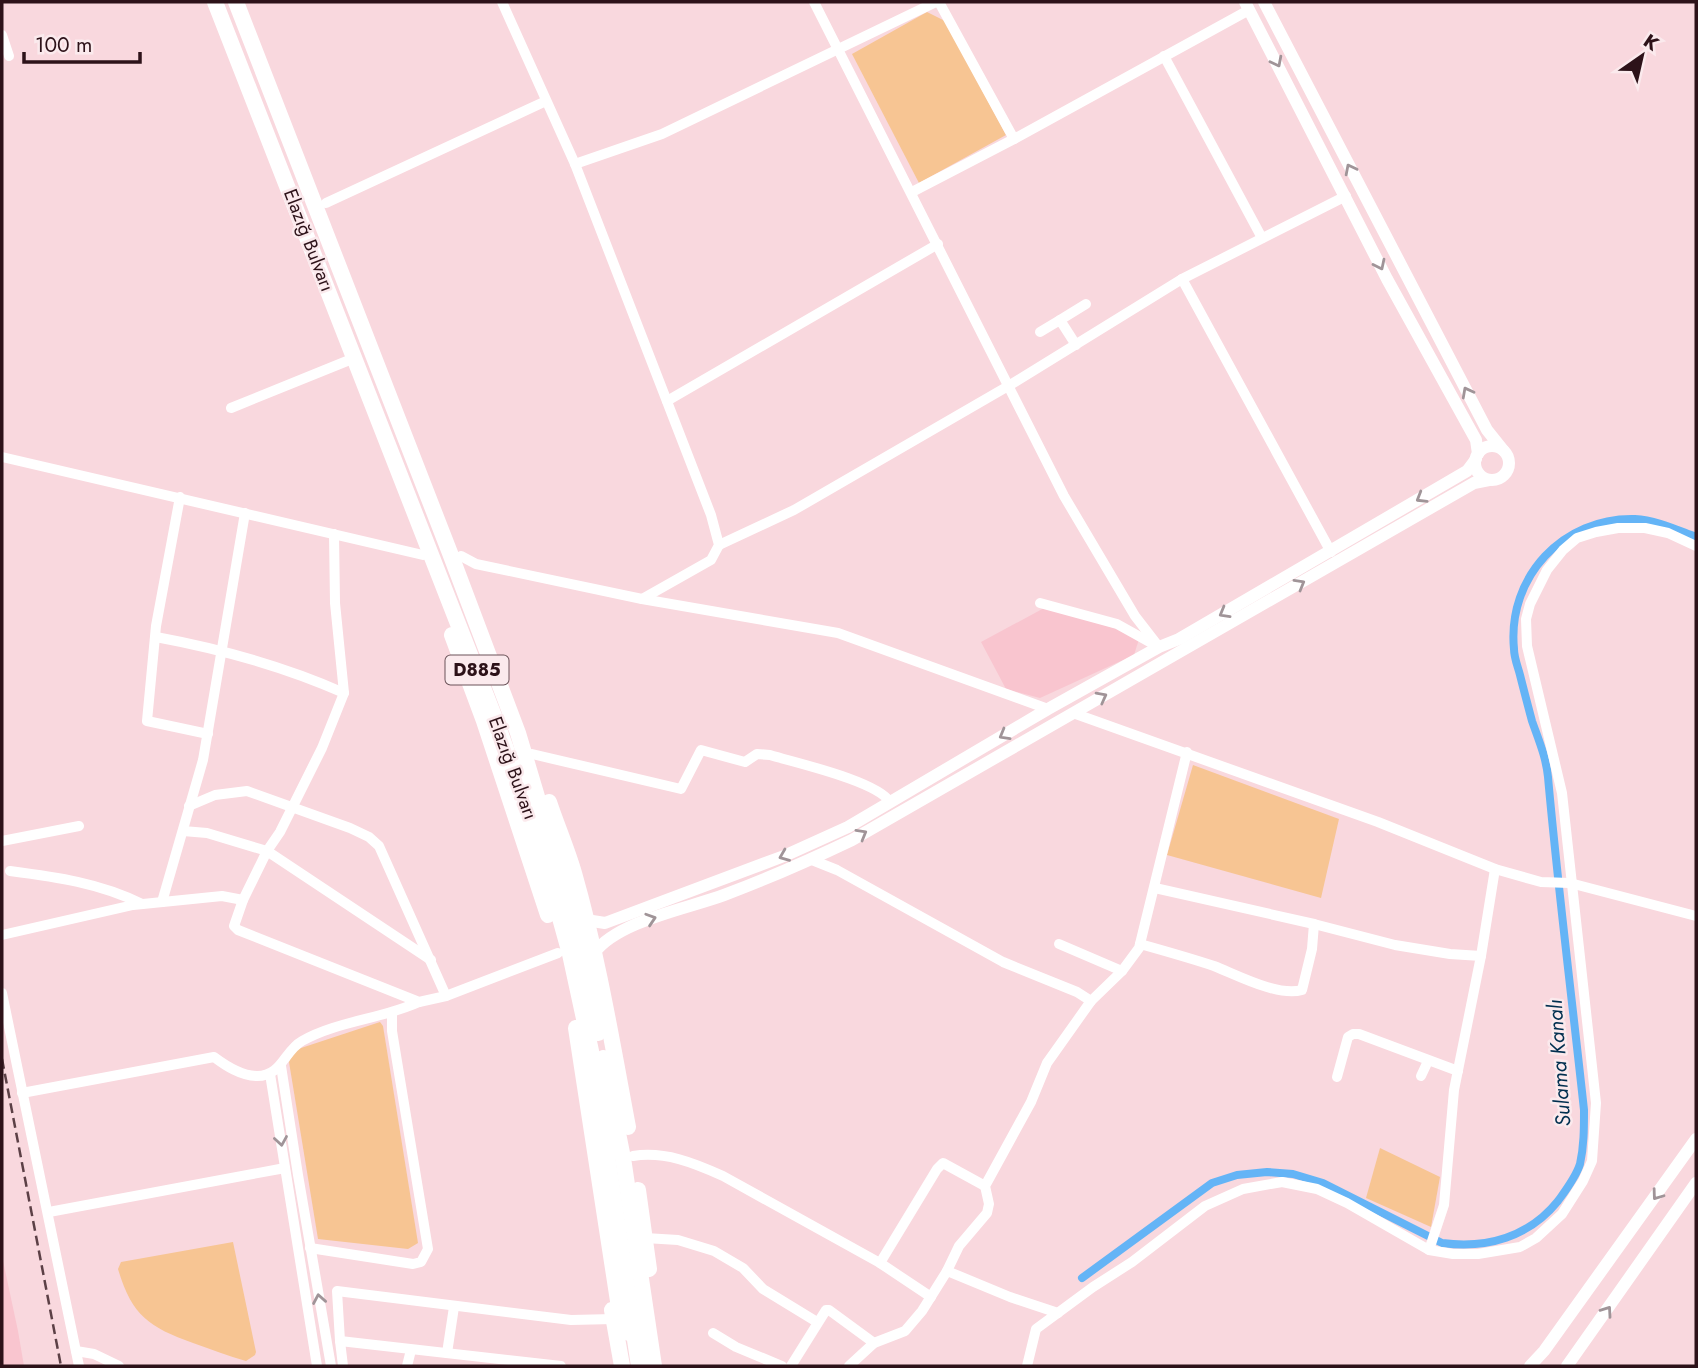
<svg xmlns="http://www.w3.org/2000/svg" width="1698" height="1368" viewBox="0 0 1698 1368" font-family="Jost,sans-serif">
	<rect width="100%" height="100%" fill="#f9d8de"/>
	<g fill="#f9c5cf">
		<path d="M1046,607L1140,636L1134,655L1040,698L1006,689L981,642Z"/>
		<path d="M2,1256L18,1331L24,1366H2Z"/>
	</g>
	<g fill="#f7c593">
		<path d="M927,12L945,21L1006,135L919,183L852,54Z"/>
		<path d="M1193,765L1339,819L1321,898L1167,855Z"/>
		<path d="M380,1022L383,1026L418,1243L408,1249L318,1239L289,1062L295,1050Z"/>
		<path d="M1380,1148L1440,1177L1431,1227L1366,1198Z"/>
		<path d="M233,1242L256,1352L255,1355L246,1361C228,1356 211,1349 193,1343C149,1327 132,1316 118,1269L121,1262Z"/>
	</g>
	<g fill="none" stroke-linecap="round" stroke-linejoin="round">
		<path stroke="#64b4f6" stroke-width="8" d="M1082,1278L1212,1183L1237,1175L1267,1172L1293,1174L1323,1183L1442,1243C1487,1249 1529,1237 1558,1201C1566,1190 1576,1177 1580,1164C1584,1146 1584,1129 1584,1110C1572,999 1558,889 1548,777C1546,757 1539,741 1532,721C1528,706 1524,691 1520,675C1518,667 1514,658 1514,649C1507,577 1563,517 1635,519C1656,520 1677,530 1696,537"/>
		<g stroke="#fff" stroke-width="10">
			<path d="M502,2L575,164L711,515L719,545L711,560L642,599"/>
			<path d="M814,2L1064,496L1135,616L1159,647"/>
			<path d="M939,2L1014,139"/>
			<path d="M2,35L9,56"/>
			<path d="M1164,56L1262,238"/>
			<path d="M575,164L662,134L936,2"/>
			<path d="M912,192L1014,139L1249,10"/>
			<path d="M326,203L546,101"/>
			<path d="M1182,279L1331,552"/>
			<path d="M1060,320L1086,304"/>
			<path d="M1040,332L1060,320L1076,345"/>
			<path d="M667,401L938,244"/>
			<path d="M231,408L347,361"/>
			<path d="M2,457L423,555"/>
			<path d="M180,497L156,626L147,721L208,734"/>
			<path d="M334,534L335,603L344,693L322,748L280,832L267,851L243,900L234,926L238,930L419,1002L446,996L558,953"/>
			<path d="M719,545L794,510L1010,385L1182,279L1346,196"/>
			<path d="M461,556L476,564L642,599L838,633L1048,709"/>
			<path d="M1040,603L1117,624L1153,644"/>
			<path d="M156,637C221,649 283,666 344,693"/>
			<path d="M1073,713L1378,822L1495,869L1541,882L1570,883L1696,916"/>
			<path d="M532,754L681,789L701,750L745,762L757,754L770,755C796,763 877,781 890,802"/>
			<path d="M189,806L215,795L247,791L350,828L369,837L379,846L446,996"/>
			<path d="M183,831L207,833L267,851L431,960"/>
			<path d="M2,841L79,826"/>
			<path d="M812,860L837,870L1003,962L1077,992L1091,1001"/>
			<path d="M10,871C56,877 100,883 142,904"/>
			<path d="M1155,888L1314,924L1395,945L1450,954L1481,956"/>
			<path d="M162,902L203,760L245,513"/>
			<path d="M2,935L133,905L222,896L243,900"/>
			<path d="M1059,944L1122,971"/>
			<path d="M1140,944C1165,951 1190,958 1214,966C1237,975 1278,997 1302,990L1312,949L1314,924"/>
			<path d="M2,993L79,1366"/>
			<path d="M281,1066L298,1175L331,1366"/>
			<path d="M270,1074L317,1366"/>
			<path d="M1421,1076L1428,1061"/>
			<path d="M1337,1077L1348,1037L1353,1034H1359L1458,1071"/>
			<path d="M22,1093L214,1057C226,1066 241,1076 257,1076C282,1076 284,1051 302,1041C337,1021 382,1019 419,1002"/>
			<path d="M633,1156C665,1151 694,1163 723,1176L880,1263L931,1297"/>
			<path d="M49,1212L285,1168"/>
			<path d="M645,1238L678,1240L714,1251L743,1268L763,1289L817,1322"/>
			<path d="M310,1248L413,1264L421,1262L428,1249L392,1031V1013"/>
			<path d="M1429,1250L1444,1205L1454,1090L1481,956L1495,869"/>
			<path d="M880,1263L937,1169L943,1163L985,1186"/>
			<path d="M947,1271L1010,1297L1058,1313"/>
			<path d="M713,1333L736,1347L782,1366"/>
			<path d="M340,1341L343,1366"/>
			<path d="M76,1351L94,1354L119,1366"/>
			<path d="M447,1353L454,1307"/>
			<path d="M407,1366L411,1350"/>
			<path d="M561,1366L340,1341L337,1291L571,1320L614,1319"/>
			<path d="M791,1366L826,1310H829L874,1343"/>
			<path d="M849,1366L874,1343L905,1331L922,1311L947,1271L959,1246L987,1213L989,1204L985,1186L1031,1102L1047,1063L1091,1001L1122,971L1139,948L1187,752"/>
			<path d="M1027,1366L1036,1329L1093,1287L1132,1262L1205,1206L1243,1189L1282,1182L1317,1189L1347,1203L1429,1250L1453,1254H1478L1520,1247L1536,1238L1562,1214L1583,1181L1592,1161L1596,1103L1562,793L1527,646L1526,619L1530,604L1547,570L1563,550L1577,538L1596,532L1618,528H1645L1668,533L1696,546"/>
		</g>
		<g stroke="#fff" stroke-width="12">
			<path d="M1245,2L1387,279L1476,440L1478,454"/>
			<path d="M1264,2L1487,430L1503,450"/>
			<circle cx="1492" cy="463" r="17"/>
			<path d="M586,920L605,923L784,856L848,827L1048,709L1159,647L1179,639L1467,471L1476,459"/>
			<path d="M594,953C618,921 686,909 724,895C767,879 810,860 852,840L1474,483L1489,480"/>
			<path d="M1530,1366L1544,1351L1696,1139"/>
			<path d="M1567,1366L1696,1183"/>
		</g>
		<g stroke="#fff" stroke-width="16">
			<path d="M215,2L496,721L537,835L570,954L591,1051L639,1366"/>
			<path d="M236,2L450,553L518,733L578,934L598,1033"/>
			<path d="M452,635L484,721L548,915"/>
			<path d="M549,802C557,826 567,849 574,873C598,957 612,1042 628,1127"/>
			<path d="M576,1028L620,1314L629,1333"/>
			<path d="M603,1058L623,1158L654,1366"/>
			<path d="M638,1190L649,1269"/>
			<path d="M612,1310L622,1366"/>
		</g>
		<path stroke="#5c4046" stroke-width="2.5" stroke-dasharray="10 5" stroke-linecap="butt" d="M2,1059L61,1366"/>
	</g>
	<defs><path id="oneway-chevron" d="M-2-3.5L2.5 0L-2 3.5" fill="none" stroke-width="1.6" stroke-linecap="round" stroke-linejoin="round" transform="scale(1.75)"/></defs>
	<g stroke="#a09498">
		<use href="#oneway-chevron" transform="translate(1277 62) rotate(63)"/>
		<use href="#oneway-chevron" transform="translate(1350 169) rotate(-117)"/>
		<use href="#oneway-chevron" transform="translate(1380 265) rotate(64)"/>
		<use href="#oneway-chevron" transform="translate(1467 392) rotate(-118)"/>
		<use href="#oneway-chevron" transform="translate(1421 498) rotate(149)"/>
		<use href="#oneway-chevron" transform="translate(1300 584) rotate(-30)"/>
		<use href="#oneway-chevron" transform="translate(1224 613) rotate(150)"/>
		<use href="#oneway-chevron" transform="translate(1102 697) rotate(-28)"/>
		<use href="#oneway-chevron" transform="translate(1004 735) rotate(150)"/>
		<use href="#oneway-chevron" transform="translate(862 834) rotate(-30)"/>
		<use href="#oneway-chevron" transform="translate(784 856) rotate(158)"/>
		<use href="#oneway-chevron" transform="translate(651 919) rotate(-18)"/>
		<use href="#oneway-chevron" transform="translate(281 1141) rotate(81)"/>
		<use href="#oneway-chevron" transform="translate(1657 1195) rotate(126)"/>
		<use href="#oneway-chevron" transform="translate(319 1299) rotate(-100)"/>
		<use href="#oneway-chevron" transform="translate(1607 1311) rotate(-55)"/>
	</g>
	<g text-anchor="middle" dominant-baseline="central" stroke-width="5" stroke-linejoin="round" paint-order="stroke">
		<rect fill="#fbeaed" stroke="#6b5359" stroke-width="2" x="445.5" y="655.5" width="63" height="29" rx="5"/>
		<g font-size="18" font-weight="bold" fill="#2d1219">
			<text x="477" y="670">D885</text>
		</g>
		<g font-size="19" fill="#2d1219" stroke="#fbeaed">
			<text transform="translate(309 240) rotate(69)">Elazığ Bulvarı</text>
			<text transform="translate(513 768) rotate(70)">Elazığ Bulvarı</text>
		</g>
		<g font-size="21" font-style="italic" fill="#012f4f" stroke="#fbeaed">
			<text transform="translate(1559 1063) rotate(-94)">Sulama Kanalı</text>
		</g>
	</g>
	<rect width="1698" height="1368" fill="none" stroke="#2d1219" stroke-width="7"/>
	<g transform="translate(1642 56) rotate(34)" stroke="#fbeaed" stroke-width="5" paint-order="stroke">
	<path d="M0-5L12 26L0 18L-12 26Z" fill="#2d1219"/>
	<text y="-10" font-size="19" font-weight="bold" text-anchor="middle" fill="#2d1219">K</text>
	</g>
	<path d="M24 52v10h116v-10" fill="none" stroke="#2d1219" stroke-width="3.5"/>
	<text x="35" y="52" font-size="21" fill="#2d1219" stroke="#fbeaed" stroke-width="5" paint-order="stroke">100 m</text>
</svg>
